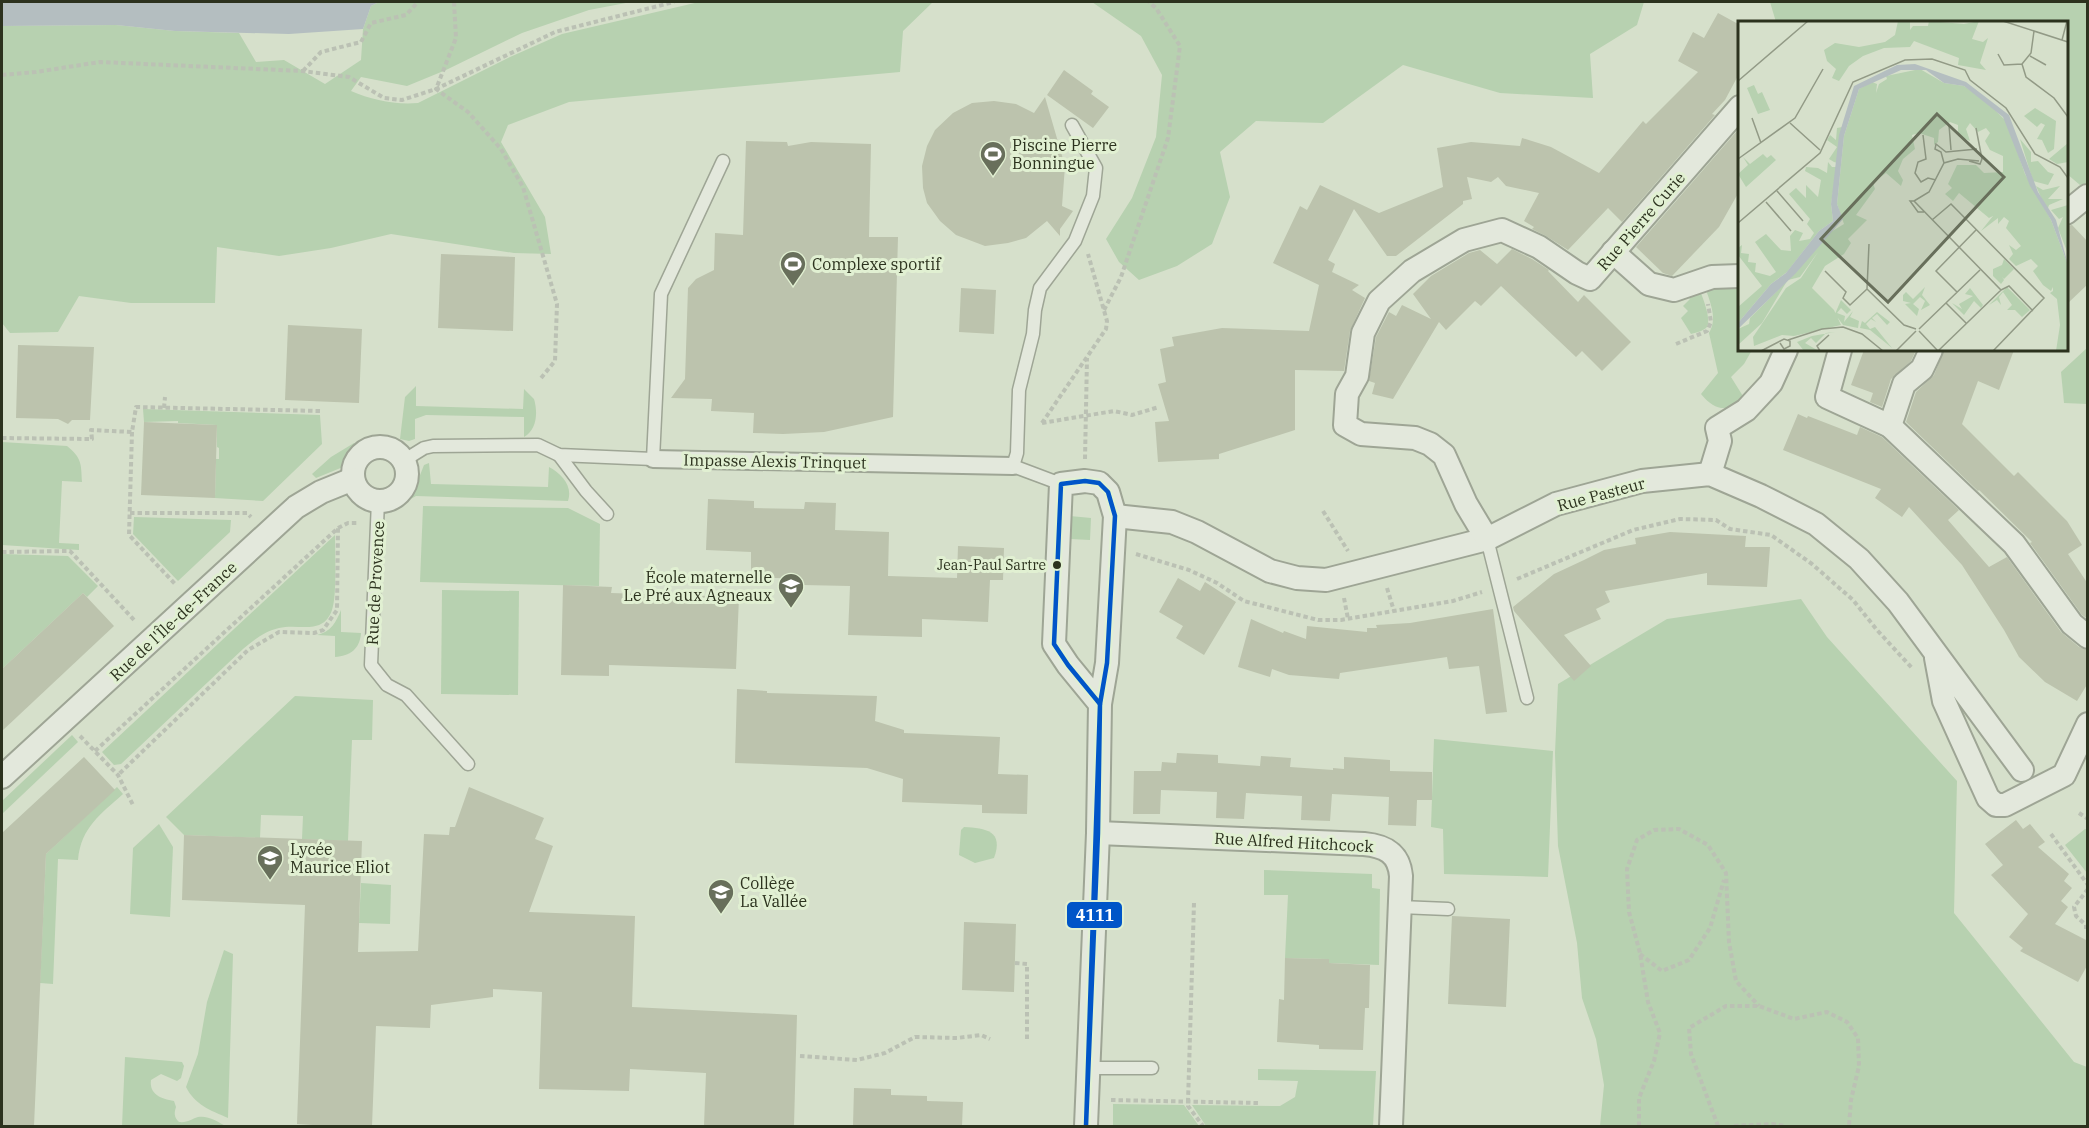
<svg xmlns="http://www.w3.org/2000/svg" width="2089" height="1128" viewBox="0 0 2089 1128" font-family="'IBM Plex Serif',serif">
	<rect width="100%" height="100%" fill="#d6e0cb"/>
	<g fill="#b7d1b0">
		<path d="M379,2H631L589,10L522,33L446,70L407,86L361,77L351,91C372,100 395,105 418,103L510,57L562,34L699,2H933L903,31L900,72L569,102L508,125L501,142L545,217L551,254L514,253L391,234L331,248L279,256L217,247L215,303H131L79,296L58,332L10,333L2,323V26L116,25L175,31L239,33L256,62L284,60L325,84L361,60L363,29L371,6Z"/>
		<path d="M1092,2H1644L1637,25L1590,54L1593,98L1500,93L1403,65L1323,123L1256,121L1220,152L1230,197L1212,244L1177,266L1139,280L1119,262L1106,239L1132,198L1156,137L1162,75L1141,36Z"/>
		<path d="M1770,2H2087V184L2080,185L2067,174L2066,22H1776Z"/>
		<path d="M1735,286L1739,288L1740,350H1752L1744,364L1731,377L1746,401C1726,411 1716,412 1701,394L1718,373L1709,333C1718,319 1710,302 1705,287Z"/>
		<path d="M1699,288C1702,296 1713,322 1706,328C1703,331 1695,333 1691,334L1681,318L1688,311L1683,306L1690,299L1686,294Z"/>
		<path d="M2087,348V404L2064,403L2061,372Z"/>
		<path d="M416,386V406L523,409L524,389L534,399C538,412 537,430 524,437V417L426,415L415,419V439L409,441L400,439L405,397Z"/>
		<path d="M143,409L320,415L322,444L263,501L215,498L216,459H219V448L217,447V425L178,423V421L144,422Z"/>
		<path d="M2,442L67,446C82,458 81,464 82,482L62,481L59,543L79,544V550L2,545Z"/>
		<path d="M354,443L356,446L348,456L343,467L316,478L312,474L331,457Z"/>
		<path d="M429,463L431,484L548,487L549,467C562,474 573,486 568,501L416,496L400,505L415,488L424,465Z"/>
		<path d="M423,506L568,508L600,524L599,586L420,582Z"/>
		<path d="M1070,516L1091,518L1090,540L1070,539Z"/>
		<path d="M134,517L231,520L230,532L178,581L133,534Z"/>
		<path d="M335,535C335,553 337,596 332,610C323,636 299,623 279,628C265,631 254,640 243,649L121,764L114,765L102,752Z"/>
		<path d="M2,554L68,556L98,586L87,597L83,593L2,669Z"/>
		<path d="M442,590L519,591L518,695L441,694Z"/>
		<path d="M1801,599L1827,637L1957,781L1954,913L2074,1062L2087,1067V1126H1600L1604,1085L1596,1039L1582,998L1577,943L1558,846L1555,753L1558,684L1667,619Z"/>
		<path d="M341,610V632L361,633C360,649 350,656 335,657V636L317,635C331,632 336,622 341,610Z"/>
		<path d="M295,696L373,700L372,740H352L348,841L302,839L303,816L261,815L260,838L184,835L166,817Z"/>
		<path d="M72,735L78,742L2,814V801Z"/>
		<path d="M1434,739L1553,751L1548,877L1444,874L1443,829L1431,827Z"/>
		<path d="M117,787L123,794C101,814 81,827 78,860L58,859L53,984L40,983L46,854Z"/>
		<path d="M159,824L173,847L170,917L130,914L133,848Z"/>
		<path d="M964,827C986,828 1004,831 994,858L975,863L959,855L961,830Z"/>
		<path d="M2085,829L2088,830L2087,873L2065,845Z"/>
		<path d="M1264,870L1372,874V888L1380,889L1379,965L1329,963L1328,959L1285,958L1288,895H1264Z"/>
		<path d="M361,883L391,885L390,924L359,923Z"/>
		<path d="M224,950L233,954L228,1118C210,1110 195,1105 186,1087L198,1054L207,1002Z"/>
		<path d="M125,1057L182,1062L184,1066L181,1078L177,1081L161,1074L151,1080C149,1094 161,1099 174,1101L176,1107C174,1113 174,1117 179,1122C188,1123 191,1119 198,1117C208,1115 218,1122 226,1126H122Z"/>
		<path d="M1258,1069L1376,1071L1373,1126H1206L1192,1105L1280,1106L1295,1097L1298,1081L1258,1080Z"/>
		<path d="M1113,1104L1184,1105L1199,1126H1113Z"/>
	</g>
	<path fill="#b4bec0" d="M2,2H379L371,6L363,29L289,34L175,31L116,25L2,26Z"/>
	<g fill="#bcc3ad">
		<path d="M1718,13L1740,25V72L1725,100L1712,114L1715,115L1622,222L1608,208L1568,250L1546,236L1532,229L1534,227L1524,221L1539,193L1506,186L1498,177L1491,182L1467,177L1472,199L1463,201V204L1396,256H1387L1354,209L1328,260L1335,264L1332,272L1359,285L1352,290L1365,298L1350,331L1344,371L1295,370V430L1219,454V459L1158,462L1155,422L1169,421L1158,384L1166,382L1160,349L1174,346L1172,337L1222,328L1309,331L1319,285L1273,263L1300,206L1307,210L1320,185L1379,213L1443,187L1437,148L1471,142L1520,146L1522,138L1551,147L1599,173L1643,121L1646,124L1698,72L1678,61L1693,32L1704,38Z"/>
		<path d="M1064,70L1093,91L1091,94L1109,107L1093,128L1047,95Z"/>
		<path d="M1045,97L1065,166L1062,206L1073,211L1060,229V236L1047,221L1026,238L1008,243L985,246L956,235L940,221L927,203L923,188L922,166L927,146L935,130L953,113L972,103L994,101L1016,104L1034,113Z"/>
		<path d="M1737,131L1740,134V190L1719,227L1672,276L1663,273L1636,247Z"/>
		<path d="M746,141L787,142L788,146L811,142L871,144L869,237H898L893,417L824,432L783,434L753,433L754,413L711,411L712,399L671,398L685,379L688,288L696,279L714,270L715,233L743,235Z"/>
		<path d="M2072,225L2088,242V284L2067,304V226Z"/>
		<path d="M1512,249L1532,259L1549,270L1548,271L1578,302L1584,295L1631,342L1602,371L1582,351L1576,357L1501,286L1481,306L1475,301L1446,330L1439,322L1393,399L1372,394L1375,383L1369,381L1376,337L1389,312L1396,316L1402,305L1431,319L1413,294L1431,276L1469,253L1480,250L1497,264Z"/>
		<path d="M441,254L515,257L513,331L438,328Z"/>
		<path d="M961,288L996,290L994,334L959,332Z"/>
		<path d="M288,325L362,329L359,403L285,400Z"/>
		<path d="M18,345L94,347L90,420H72L68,424L58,419L16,418Z"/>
		<path d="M1864,350H1916L1911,361L1891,379L1882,407L1870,402L1873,393L1851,385Z"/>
		<path d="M1944,350H2014L1999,390L1978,381L1962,424L2014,476L2018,472L2067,521L2082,545L2068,554L2088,584V619L2082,615L2030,543L2032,542L1979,490L1978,491L1906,422L1916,392L1934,375Z"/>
		<path d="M1798,414L1807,418L1808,416L1857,435L1860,427L1882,437L1959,510L1948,520L1989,567L2007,557L2061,632L2079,647L2088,650V683L2077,701L2045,682L2019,657L2004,630L1962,565L1909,507L1902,517L1875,498L1881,489L1783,450Z"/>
		<path d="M144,422L217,425L215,498L141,495Z"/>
		<path d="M708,499L754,501V508L804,509L805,502L836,503L835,530L889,532L888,576L957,578L958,546L1004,548L1003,580H990L988,622L922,619V637L848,635L850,586L803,585V579L751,577V552L706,550Z"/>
		<path d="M1670,532L1746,536L1745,547H1770L1767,587L1707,585V573L1605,591L1610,602L1596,609L1601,619L1564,635L1591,666L1574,681L1514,611L1513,607L1554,574L1584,560L1604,550L1636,544L1635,538Z"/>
		<path d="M1178,578L1200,591L1205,582L1236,602L1204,655L1176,638L1183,626L1159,612Z"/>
		<path d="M563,585L612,587L611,593L739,597L736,669L609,665V676L561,675Z"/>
		<path d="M83,593L114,626L2,731V669Z"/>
		<path d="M1493,609L1507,712L1486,714L1479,666L1449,669L1447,657L1340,673L1339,679L1289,675L1272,669L1270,677L1238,667L1251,619L1283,633L1284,631L1306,639L1307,626L1367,632V628H1377L1376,625L1410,623Z"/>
		<path d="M737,689L767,691V693L877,696L875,721L904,730V733L1000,737L998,774L1028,775L1027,814L982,813V805L902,802L903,779L867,768L735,763Z"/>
		<path d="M1177,753L1218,755V763L1260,766L1261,756L1291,758L1290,767L1333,770V768L1344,769V757L1390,760V771L1432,772V800H1417L1416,826L1388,825L1389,797L1332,794L1330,821L1301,820L1302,796L1246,793L1244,819L1216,818L1217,792L1161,790L1160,814H1133L1134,771H1161L1162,762L1176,763Z"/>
		<path d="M84,757L115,790L46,854L34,1126H2V833Z"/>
		<path d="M469,787L544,818L535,839L553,846L529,912L635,916L632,1007L797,1015L794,1126H704L706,1073L630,1069L629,1091L539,1089L542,992L493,989V997L431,1005L430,1028L376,1026L372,1126H328L297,1124L305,905L182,900L184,835L362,841L358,952L418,951L424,834L449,835L450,827H455Z"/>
		<path d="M2016,820L2023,829L2030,824L2045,842L2038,847L2069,874L2064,881L2072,888L2061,901L2068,907L2055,924L2088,941V964L2078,982L2020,951L2023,948L2009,937L2028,914L1991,875L2003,865L1985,844Z"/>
		<path d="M1452,916L1510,919L1506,1007L1448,1004Z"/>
		<path d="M964,922L1016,924L1014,992L962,990Z"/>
		<path d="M1285,958L1329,959V963L1370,965L1369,1008H1365L1363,1050L1319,1049V1045L1277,1042L1279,999L1284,1000Z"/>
		<path d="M854,1088L891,1089V1095L927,1096V1101L963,1102L962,1126H853Z"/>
	</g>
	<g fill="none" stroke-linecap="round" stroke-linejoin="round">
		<g stroke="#9ea595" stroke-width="15">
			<g id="service">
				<path d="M559,455L586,491L607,514"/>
				<path d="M403,461L424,448L433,446L538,445L559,455L653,459L661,294L723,161"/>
				<path d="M1061,484L1013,466L1017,453L1019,390L1033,334L1035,310L1040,288L1075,241L1093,196L1096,168L1072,125"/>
				<path d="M378,501L371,665L387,685L406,695L468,764"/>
				<path d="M1487,539L1527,698"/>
				<path d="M1400,907L1448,909"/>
				<path d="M1089,1068H1152"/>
			</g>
		</g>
		<g stroke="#9ea595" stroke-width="20">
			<path id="pedestrian" d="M653,459L1013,466"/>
		</g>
		<g stroke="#9ea595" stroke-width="26">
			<g id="minor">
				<path d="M2066,213L2087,196"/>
				<path d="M1613,252L1649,284L1674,290L1712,277L1740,276"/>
				<path d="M1840,350L1827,397L1890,426L2014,544L2072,624L2088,637"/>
				<path d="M1890,426L1904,384L1922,369L1931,350"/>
				<circle cx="380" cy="474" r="27"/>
				<path d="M1710,474L1720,441L1717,428L1746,410L1771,383L1786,350"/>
				<path d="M1115,516L1172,522L1197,532L1270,571L1297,578L1326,580L1487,539L1556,504L1642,481L1710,474L1761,496L1816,524L1859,559L1898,602L2022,770"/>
				<path d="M1487,539L1466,504L1444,455L1430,444L1415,438L1361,434L1345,425L1347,394L1357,376L1363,333L1379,301L1412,271L1464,240L1502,230L1539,247L1577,273L1590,279L1740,107"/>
				<path d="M1936,658L1944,701L1988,798L1996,805H2005L2064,775L2088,724"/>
				<path d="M2,777L296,507L321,492L353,479"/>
				<path d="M1098,833L1364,844C1385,846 1399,853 1401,876L1391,1126"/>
				<path d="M1086,1126L1098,833L1100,704L1107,663L1115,516L1108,492L1099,483L1085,481L1061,484L1054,644L1068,665L1100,704"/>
			</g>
		</g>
		<g stroke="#bbc1b4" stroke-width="4" stroke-dasharray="4.5 3" stroke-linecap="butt">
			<path d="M454,2L456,38L436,89L468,112L501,149L523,187L557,304L555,361L541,378"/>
			<path d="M303,71L321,52L361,42L371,23L406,15L418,2"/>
			<path d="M2,75L36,72L100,62L302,71L349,77L384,98L402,100L436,89L555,32L674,2"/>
			<path d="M1104,310L1121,277L1168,138L1180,46L1156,8L1149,2"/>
			<path d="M1676,344L1707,331L1711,322L1708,304"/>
			<path d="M164,408L165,397"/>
			<path d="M1042,423L1106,329L1107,321L1088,254"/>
			<path d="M1042,423L1114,411L1132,415L1159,407"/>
			<path d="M132,432L129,535L175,584"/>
			<path d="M2,438L92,439L91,430L132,432L136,407L320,411"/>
			<path d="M1085,459L1087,358"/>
			<path d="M1323,511L1348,551"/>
			<path d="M130,513H247L251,517"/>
			<path d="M338,528L348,523H357"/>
			<path d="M2,552L70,551L135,621"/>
			<path d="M1136,554L1189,570L1217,583L1244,601L1318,620H1341L1453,601L1482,592"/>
			<path d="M1517,579L1633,530L1680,519L1716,520L1730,529L1771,535L1812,564L1853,600L1877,630L1912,668"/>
			<path d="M1387,588L1394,611"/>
			<path d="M1344,598L1348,619"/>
			<path d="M80,736L118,775L133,805"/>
			<path d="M95,751L338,528L337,610L323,630L314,633L279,632L248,650L118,775"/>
			<path d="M2079,813L2088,819"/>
			<path d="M2051,834L2088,885"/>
			<path d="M1194,903L1188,1102V1106L1203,1126"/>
			<path d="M2086,929V925L2076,916L2074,907L2088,889"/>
			<path d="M1640,954L1662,971L1689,960L1710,928L1724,880"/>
			<path d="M1015,963L1027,964V1041"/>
			<path d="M800,1056L857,1060L885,1053L915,1037L957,1038L981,1035L990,1039"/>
			<path d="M1111,1100L1258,1103"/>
			<path d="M1639,1126V1098L1654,1061L1660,1033L1648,1002L1640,953L1629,912L1627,869L1637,840L1654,830L1679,829L1708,845L1726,873L1729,942L1736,981L1759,1006"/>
			<path d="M1718,1126L1691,1054L1689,1028L1726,1006H1759L1794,1019L1827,1012L1847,1022L1858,1038L1859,1066L1851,1100L1849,1126"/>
			<path d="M1734,1126L1772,1124L1786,1126"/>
		</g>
		<use href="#service" stroke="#e3e8dc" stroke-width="12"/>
		<use href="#pedestrian" stroke="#e3e8dc" stroke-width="16"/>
		<use href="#minor" stroke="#e3e8dc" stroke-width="22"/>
		<g stroke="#e1f0d2" stroke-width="9">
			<g id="bus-1">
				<path d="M1085,481L1099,483L1108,492L1115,516L1107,663L1100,704L1068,665L1054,644L1061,484Z"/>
				<path d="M1100,704L1098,833L1086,1126Z"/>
			</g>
		</g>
		<use href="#bus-1" stroke="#0055c8" stroke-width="4.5"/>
	</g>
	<defs>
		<g id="stadium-pin" transform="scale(1.35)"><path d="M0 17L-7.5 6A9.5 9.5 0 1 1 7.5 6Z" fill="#686f5b" stroke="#e1f0d2"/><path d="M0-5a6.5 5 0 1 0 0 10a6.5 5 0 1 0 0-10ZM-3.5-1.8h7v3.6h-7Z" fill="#fff"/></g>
		<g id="school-pin" transform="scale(1.35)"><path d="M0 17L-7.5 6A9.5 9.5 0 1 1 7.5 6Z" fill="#686f5b" stroke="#e1f0d2"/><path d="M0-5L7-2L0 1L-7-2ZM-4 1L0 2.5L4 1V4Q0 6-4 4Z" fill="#fff"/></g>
	</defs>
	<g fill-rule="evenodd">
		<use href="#stadium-pin" x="993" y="154"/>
		<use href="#stadium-pin" x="793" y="264"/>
		<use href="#school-pin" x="791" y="586"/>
		<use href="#school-pin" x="270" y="858"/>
		<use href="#school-pin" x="721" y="892"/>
	</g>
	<circle fill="#2c321e" stroke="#e1f0d2" stroke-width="2" cx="1057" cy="565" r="5"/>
	<g text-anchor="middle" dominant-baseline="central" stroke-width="6" stroke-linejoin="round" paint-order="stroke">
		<g font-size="14" fill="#2c321e" stroke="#e1f0d2" text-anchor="end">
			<text x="1046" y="565">Jean-Paul Sartre</text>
		</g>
		<g font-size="16" fill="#2c321e" stroke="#e1f0d2" text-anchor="start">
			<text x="1012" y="145">Piscine Pierre<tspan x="1012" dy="18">Bonningue</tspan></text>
			<text x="812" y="264">Complexe sportif</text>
			<text x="772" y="577" text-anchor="end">École maternelle<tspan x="772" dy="18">Le Pré aux Agneaux</tspan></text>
			<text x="290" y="849">Lycée<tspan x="290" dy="18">Maurice Eliot</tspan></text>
			<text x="740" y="883">Collège<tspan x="740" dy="18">La Vallée</tspan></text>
		</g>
		<g font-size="16" fill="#2c321e" stroke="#e1f0d2">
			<text transform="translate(1641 221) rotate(-49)">Rue Pierre Curie</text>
			<text transform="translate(775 461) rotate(1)">Impasse Alexis Trinquet</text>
			<text transform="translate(1601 494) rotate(-15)">Rue Pasteur</text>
			<text transform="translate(375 583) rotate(-87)">Rue de Provence</text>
			<text transform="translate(173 621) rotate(-43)">Rue de l'Île-de-France</text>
			<text transform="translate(1294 842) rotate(3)">Rue Alfred Hitchcock</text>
		</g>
	</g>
	<g transform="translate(1738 21)">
		<rect width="330" height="330" fill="#d6e0cb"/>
		<path d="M160,0H172V9L175,5H190L191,0L226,3L241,0L234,18L245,21L250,17L242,42L248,49L220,44L221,37L176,20L172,26L146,27L125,35L111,45L101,60L94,57L98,48L89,40L86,29L97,22L121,26L147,21L157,14ZM182,48L206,62L226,65L248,80L269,101L287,153L313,199L330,244V330H318L322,304L319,278L312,272L315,270V266L313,270L305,264L295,250L300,245L293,238L278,245L271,238L275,233L271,224L278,229L283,225L268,207L271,200L266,196L260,203V197L243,210L255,195L251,197L221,172L215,180L207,173L214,167L210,163L219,144H238L246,152L265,151V135L252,129L247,120L252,112L248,107L240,111L232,102L228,108L232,120L220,115V104L212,101L201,109L200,121L196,124V117L181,112L174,114L177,128L165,138L160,150L165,159L163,165L148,152L135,162L137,168L118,194L129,199L110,218L113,222L106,233L87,245L74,267L96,289L103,304L56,315L44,314L16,325L15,316L48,267L63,257L80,231L62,256L50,259L91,212L106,203L99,183L106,115L121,68L134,61L139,63L138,72L141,63L149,58L148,55ZM16,64L20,73L24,71L32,89L20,93L9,67ZM297,87L318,100L316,128L310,132L304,119L299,118L307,104L303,102L299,106L286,95ZM104,106L100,142L96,141L91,138L99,126L89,119L92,114L98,119L99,107ZM282,118L293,131V141L300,140L310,151L316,153L310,164L295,160ZM330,122V141L319,143L311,138ZM25,133L29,137L33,134L38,139L8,166L0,153L10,144L5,136L12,143ZM90,141L94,146H99L93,183L95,200L81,210L49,251L33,263L0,302V286L24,265L0,234V227L4,224L3,232L11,233L10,241L18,242L17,251L32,255L38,251L17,221L28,213L43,229L53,230L52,215L57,209L65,212L61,220L72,218L76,212L69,203L72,198L51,173L58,167L68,177V164L80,176L83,159L67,150L68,146L80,147L89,152ZM298,165L305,169L322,165L310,178H325L311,184L309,190ZM330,184V233L320,207L325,196L321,198L313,189ZM266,238L276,248L266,258L264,256L266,259L263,263L255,255V248L264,244ZM49,260L24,302L0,324V308L11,303L12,297ZM187,266L184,274L192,284L183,289L187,280L182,276L175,283L181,288L179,295L167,283L173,282L165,280V274L168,271L175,278ZM269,266L292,289L284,296L277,289H269L274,284L265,271L261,276L263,284L259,279L251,284ZM232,267L245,284L243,287L236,280L226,294L214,282L224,288L221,283L235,275L227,273ZM103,279L113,289L109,293L103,287L99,292L107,295L106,301L115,290L112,296L121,300L120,307L105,304L97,293ZM139,291L152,301L149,304L139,293L134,297L138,301L133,298L128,303L132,308L137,306L154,327L132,309L122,307L124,300L127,302ZM97,311L88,312L78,322L73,317L67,322L79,329L66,330L59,321L74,315Z" fill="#b7d1b0"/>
		<path d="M177,43L228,61L271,94L300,171L318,199L330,244L313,199L292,165L265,96L226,65L206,62L188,49H163L121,68L106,115L99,183L105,198L58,252L0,308V302L33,263L48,252L81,210L95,200L93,183L101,114L116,65L159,44Z" fill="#b4bec0"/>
		<path fill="none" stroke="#929a86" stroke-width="1.5" d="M265,0L330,21M324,19L329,0M260,33L266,44L284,43L293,32L296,10M292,35L308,44M284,43L288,56L316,77L330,96M0,60L70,0M14,97L23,122M52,102L82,129M211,104L213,129M185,114L188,138L180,141L177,152L183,161L190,157L198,159M0,138L57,97L85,48M231,140L242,143L244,138L238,107M206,142L203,131L197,128L198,123L208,131L239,128M39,170L65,200M176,180L191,171L206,142L220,138L241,140M28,181L53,210M186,191H180L172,180H176L263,269L271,265L295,290M194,199L213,183L306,277L255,330M0,202L82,132L115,61L167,39L194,38L227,49L232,59L268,87L297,133L322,146L330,157M131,223L129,268L166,304L178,308M87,250L108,271L105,277L112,284L129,268M219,271L198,250L238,209M208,282L228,302M181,308L242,249M181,310L200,330M50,319L84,308L105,306L124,313L145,330M23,330L46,318L52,320V325L46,328L42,322M82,330L79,325L91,314M158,330L178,310M200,330L263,269"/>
		<path fill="#686f5b" fill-opacity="0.15" stroke="#686f5b" stroke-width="3" d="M199,93L266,156L150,281L83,218Z"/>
		<rect width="330" height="330" fill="none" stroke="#2c321e" stroke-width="3"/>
	</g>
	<rect stroke="#e1f0d2" stroke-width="2" x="1066" y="901" width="57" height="28" rx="6" fill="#0055c8"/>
	<g font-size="16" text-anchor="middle" font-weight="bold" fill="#fff">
		<text x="1095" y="921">4111</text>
	</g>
	<rect width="2089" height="1128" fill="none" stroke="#2c321e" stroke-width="6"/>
</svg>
